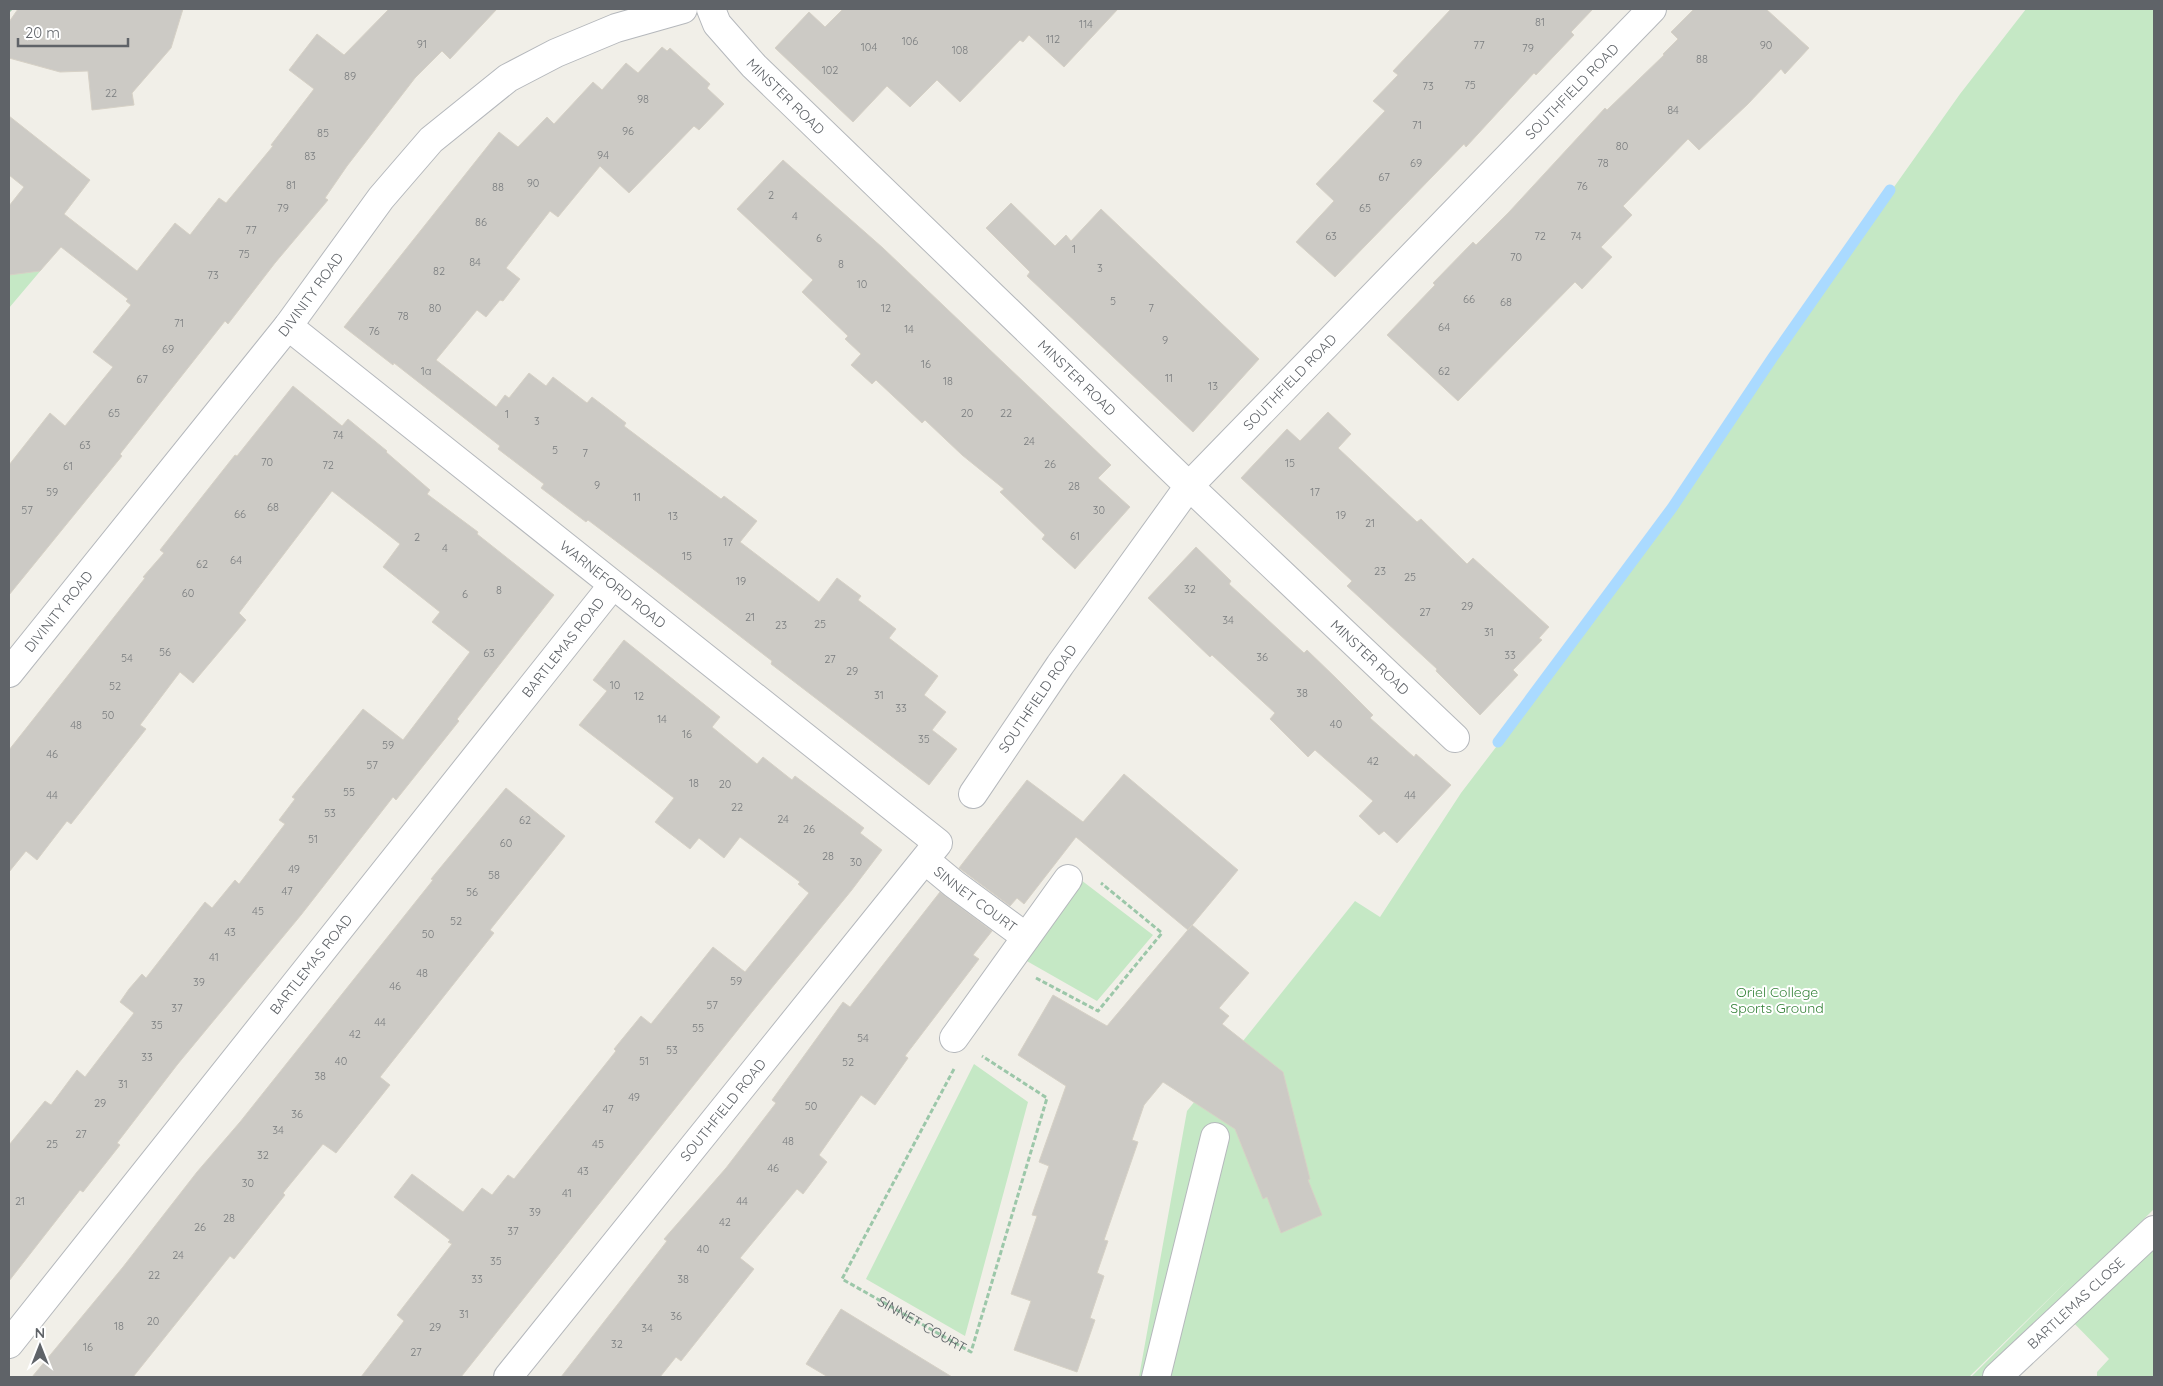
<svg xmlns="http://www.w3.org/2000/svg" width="2163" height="1386" font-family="Quicksand,sans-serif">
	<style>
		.green { fill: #c5e8c5 }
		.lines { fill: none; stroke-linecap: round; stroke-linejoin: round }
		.stream { stroke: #aadaff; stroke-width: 11 }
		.building { fill: #cccac5; stroke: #d6d1c6 }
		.minor-casing { stroke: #b5b8bc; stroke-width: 30 }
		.path { stroke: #9cc7a9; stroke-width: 3; stroke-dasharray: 5 2.5; stroke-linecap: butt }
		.minor { stroke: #fff; stroke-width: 28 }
		.labels { text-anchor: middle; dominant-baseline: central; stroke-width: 4; stroke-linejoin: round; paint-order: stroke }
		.number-label { font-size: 11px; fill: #7a7d7f }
		.street-label { font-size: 14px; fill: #5f6368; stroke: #fff }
		.park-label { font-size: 14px; fill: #348238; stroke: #fff }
	</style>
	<rect width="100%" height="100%" fill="#f1efe8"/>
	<path class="green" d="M 2026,9 L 2154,9 L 2154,1209 L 1983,1377 L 1971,1377 L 2070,1278 L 1969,1377 L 1139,1377 L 1187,1111 L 1355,901 L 1380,917 L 1461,793 L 1631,570 L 1691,486 L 1850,249 L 1960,94 Z
		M 42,269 L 9,308 L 9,271 Z
		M 1081,880 L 1153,935 L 1097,1001 L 1025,960 Z
		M 974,1064 L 1028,1102 L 965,1336 L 866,1279 Z
		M 2154,1237 L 2154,1377 L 2097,1377 L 2097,1372 L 2109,1359 L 2068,1317 Z"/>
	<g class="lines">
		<path class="stream" d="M 1498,742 L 1672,508 L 1773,357 L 1890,190"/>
	</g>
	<path class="building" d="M 18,9 L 183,9 L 171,48 L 132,93 L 134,105 L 92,110 L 88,71 L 60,72 L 9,58 L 9,22 Z
		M 389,9 L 497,9 L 450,59 L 442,51 L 415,78 L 347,166 L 325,198 L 328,200 L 275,263 L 228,324 L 225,321 L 120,454 L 122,456 L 9,595 L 9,465 L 50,413 L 65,426 L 113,367 L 93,352 L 131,305 L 126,301 L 128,299 L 61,247 L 40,271 L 9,275 L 9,206 L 24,187 L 9,175 L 9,116 L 90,180 L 64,214 L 137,271 L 175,223 L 190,235 L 219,198 L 226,203 L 273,146 L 271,145 L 314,89 L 289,70 L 317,34 L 344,55 Z
		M 843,9 L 1118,9 L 1064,67 L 1029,35 L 1023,42 L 1020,40 L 960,102 L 937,80 L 910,107 L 887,86 L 853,122 L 775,48 L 809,12 L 825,27 Z
		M 1451,9 L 1593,9 L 1571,32 L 1574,35 L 1536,75 L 1534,73 L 1466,147 L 1464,144 L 1335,277 L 1296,242 L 1334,201 L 1316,184 L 1385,111 L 1373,101 L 1398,75 L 1393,71 Z
		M 1694,9 L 1766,9 L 1809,48 L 1785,74 L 1781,69 L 1748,104 L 1699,150 L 1688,139 L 1623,206 L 1632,215 L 1601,247 L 1612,257 L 1582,289 L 1575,282 L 1458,401 L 1387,335 L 1435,285 L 1433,283 L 1473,242 L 1476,245 L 1509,212 L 1605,108 L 1607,110 L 1664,55 L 1663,54 L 1678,39 L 1671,32 Z
		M 662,47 L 667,51 L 670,48 L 710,84 L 707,88 L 724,104 L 699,130 L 694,126 L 629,193 L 600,166 L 558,217 L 550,211 L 506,268 L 520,279 L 503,301 L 500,300 L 486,317 L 477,310 L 436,360 L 496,407 L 505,395 L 509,398 L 529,373 L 546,386 L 553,377 L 587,403 L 592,397 L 626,423 L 624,426 L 721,499 L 724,496 L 757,521 L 740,542 L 819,602 L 837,578 L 861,596 L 858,600 L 896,629 L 889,638 L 938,676 L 924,695 L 946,712 L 932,730 L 957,749 L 929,785 L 771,664 L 772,661 L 657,572 L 588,520 L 586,522 L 541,488 L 544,484 L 498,449 L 500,446 L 394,363 L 393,365 L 344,327 L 499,132 L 518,147 L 547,117 L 554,124 L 593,82 L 602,90 L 626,63 L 638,73 Z
		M 783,160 L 883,248 L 1111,465 L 1098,478 L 1130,507 L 1075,569 L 1042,539 L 1045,535 L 1000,492 L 1004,489 L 962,455 L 925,420 L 922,423 L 876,380 L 872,384 L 851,365 L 861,354 L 845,339 L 848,336 L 802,292 L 813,280 L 737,209 Z
		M 1011,203 L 1055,246 L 1066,235 L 1071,241 L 1101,209 L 1259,359 L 1193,432 L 1027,276 L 1030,272 L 986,228 Z
		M 293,386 L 342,426 L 348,419 L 387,451 L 386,452 L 430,490 L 427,494 L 478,532 L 477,534 L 554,595 L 457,719 L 459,721 L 396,800 L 393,797 L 301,915 L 177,1065 L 117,1143 L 120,1145 L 83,1192 L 80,1190 L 9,1281 L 9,1145 L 45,1101 L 51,1105 L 77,1070 L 85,1077 L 134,1013 L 120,1002 L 129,989 L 142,974 L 146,978 L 205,902 L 212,908 L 235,880 L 239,884 L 285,824 L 279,820 L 295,799 L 292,797 L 363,709 L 403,740 L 470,652 L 432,622 L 440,612 L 383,567 L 400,544 L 332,491 L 239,613 L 246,620 L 193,683 L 180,672 L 140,725 L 146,729 L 71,824 L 67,821 L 37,860 L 26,851 L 9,872 L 9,750 L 145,578 L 143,577 L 164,553 L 160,550 L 235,455 L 237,456 Z
		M 1328,412 L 1351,434 L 1338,448 L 1417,522 L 1421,519 L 1467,564 L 1473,558 L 1549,627 L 1539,638 L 1542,640 L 1513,670 L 1518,675 L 1480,715 L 1436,671 L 1437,669 L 1347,586 L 1352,581 L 1241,478 L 1287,429 L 1300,441 Z
		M 1196,547 L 1231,581 L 1229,584 L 1304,653 L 1307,650 L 1337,679 L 1373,715 L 1370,718 L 1414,757 L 1416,754 L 1451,785 L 1397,843 L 1384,831 L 1379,835 L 1359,816 L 1373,801 L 1315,750 L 1308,757 L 1270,719 L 1275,713 L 1212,655 L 1210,657 L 1148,598 Z
		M 624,640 L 720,717 L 712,727 L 757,764 L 763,757 L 792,780 L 795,776 L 864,828 L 860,833 L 882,850 L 851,891 L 752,1012 L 461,1377 L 361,1377 L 404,1321 L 397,1315 L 452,1244 L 448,1242 L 450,1240 L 394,1197 L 412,1174 L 463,1212 L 482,1188 L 492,1195 L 508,1175 L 514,1179 L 616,1051 L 614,1049 L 641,1016 L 651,1024 L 713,947 L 745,972 L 809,893 L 798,884 L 800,882 L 740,837 L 724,858 L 699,838 L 690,849 L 655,822 L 674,798 L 579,725 L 607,691 L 593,680 Z
		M 1124,774 L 1238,870 L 1188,930 L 1076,837 L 1024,904 L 1017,898 L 1010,906 L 959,868 L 1027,780 L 1083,822 Z
		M 506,788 L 565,836 L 490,930 L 494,933 L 380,1077 L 390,1085 L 336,1153 L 323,1144 L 283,1193 L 285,1195 L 234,1259 L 230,1256 L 133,1377 L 32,1377 L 123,1267 L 197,1172 L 240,1122 L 433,880 L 431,879 Z
		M 940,892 L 992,931 L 973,955 L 979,959 L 905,1056 L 908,1058 L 875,1105 L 861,1095 L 819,1155 L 827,1162 L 803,1194 L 797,1189 L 740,1258 L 754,1269 L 681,1361 L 676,1357 L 660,1377 L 561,1377 L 667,1241 L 664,1239 L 726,1168 L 776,1103 L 772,1100 L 843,1002 L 850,1007 Z
		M 1192,925 L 1249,973 L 1219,1008 L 1229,1016 L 1222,1024 L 1283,1072 L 1310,1179 L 1308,1180 L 1322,1215 L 1281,1233 L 1267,1197 L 1263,1199 L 1235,1129 L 1163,1082 L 1144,1105 L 1132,1140 L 1138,1142 L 1104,1240 L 1108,1241 L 1097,1273 L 1104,1276 L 1090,1318 L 1095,1320 L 1077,1372 L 1014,1350 L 1031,1301 L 1011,1294 L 1037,1216 L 1032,1215 L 1049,1166 L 1039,1162 L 1066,1086 L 1018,1055 L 1053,995 L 1107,1026 Z
		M 841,1309 L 952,1377 L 828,1377 L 806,1364 Z"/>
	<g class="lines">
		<defs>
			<g id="minor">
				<path id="s2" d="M 711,9 L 717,24 L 754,66 L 1189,486 L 1455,738"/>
				<path id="s3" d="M 288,326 L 938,843 L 508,1377"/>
				<path id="s4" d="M 9,673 L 288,326 L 381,198 L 431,140 L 508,78 L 556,53 L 616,28 L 683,9"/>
				<path id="s5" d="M 973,794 L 1060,665 L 1189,486 L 1652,9"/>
				<path id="s6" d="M 925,860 L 954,884 L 1026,937"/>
				<path d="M 954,1038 L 1068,879"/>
				<path id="s7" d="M 9,1344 L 612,586"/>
				<path d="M 1156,1377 L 1215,1137"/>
				<path id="s8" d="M 1997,1377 L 2154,1230"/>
			</g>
		</defs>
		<use href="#minor" class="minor-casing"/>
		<g class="path">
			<path d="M 9,11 L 11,9"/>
			<path d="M 1036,978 L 1098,1011 L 1162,933 L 1101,883"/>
			<path id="s1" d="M 954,1069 L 842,1279 L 971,1352 L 1047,1098 L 982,1056"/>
		</g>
		<use href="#minor" class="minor"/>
	</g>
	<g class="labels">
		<g class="number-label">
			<text x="1540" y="22">81</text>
			<text x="1086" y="24">114</text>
			<text x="1053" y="39">112</text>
			<text x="910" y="41">106</text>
			<text x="422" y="44">91</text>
			<text x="1479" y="45">77</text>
			<text x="1766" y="45">90</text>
			<text x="869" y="47">104</text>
			<text x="1528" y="48">79</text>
			<text x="960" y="50">108</text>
			<text x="1702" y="59">88</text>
			<text x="830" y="70">102</text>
			<text x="350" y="76">89</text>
			<text x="1470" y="85">75</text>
			<text x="1428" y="86">73</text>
			<text x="111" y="93">22</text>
			<text x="643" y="99">98</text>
			<text x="1673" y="110">84</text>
			<text x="1417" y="125">71</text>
			<text x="628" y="131">96</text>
			<text x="323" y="133">85</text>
			<text x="1622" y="146">80</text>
			<text x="603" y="155">94</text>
			<text x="310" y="156">83</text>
			<text x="1416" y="163">69</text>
			<text x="1603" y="163">78</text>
			<text x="1384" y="177">67</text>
			<text x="533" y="183">90</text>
			<text x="291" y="185">81</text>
			<text x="1582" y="186">76</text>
			<text x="498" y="187">88</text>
			<text x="771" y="195">2</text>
			<text x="283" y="208">79</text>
			<text x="1365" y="208">65</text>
			<text x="795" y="216">4</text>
			<text x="481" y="222">86</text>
			<text x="251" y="230">77</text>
			<text x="1331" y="236">63</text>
			<text x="1540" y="236">72</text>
			<text x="1576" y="236">74</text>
			<text x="819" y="238">6</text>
			<text x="1074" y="249">1</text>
			<text x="244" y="254">75</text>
			<text x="1516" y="257">70</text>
			<text x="475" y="262">84</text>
			<text x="841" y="264">8</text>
			<text x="1100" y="268">3</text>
			<text x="439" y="271">82</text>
			<text x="213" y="275">73</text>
			<text x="862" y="284">10</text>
			<text x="1469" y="299">66</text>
			<text x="1113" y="301">5</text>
			<text x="1506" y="302">68</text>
			<text x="435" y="308">80</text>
			<text x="886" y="308">12</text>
			<text x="1151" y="308">7</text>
			<text x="403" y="316">78</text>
			<text x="179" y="323">71</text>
			<text x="1444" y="327">64</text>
			<text x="909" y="329">14</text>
			<text x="374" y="331">76</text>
			<text x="1165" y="340">9</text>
			<text x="168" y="349">69</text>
			<text x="926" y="364">16</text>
			<text x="426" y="371">1a</text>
			<text x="1444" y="371">62</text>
			<text x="1169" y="378">11</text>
			<text x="142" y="379">67</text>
			<text x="948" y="381">18</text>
			<text x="1213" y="386">13</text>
			<text x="114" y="413">65</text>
			<text x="967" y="413">20</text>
			<text x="1006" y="413">22</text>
			<text x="507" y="414">1</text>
			<text x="537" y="421">3</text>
			<text x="338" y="435">74</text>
			<text x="1029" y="441">24</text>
			<text x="85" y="445">63</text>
			<text x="555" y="450">5</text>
			<text x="585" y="453">7</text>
			<text x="267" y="462">70</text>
			<text x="1290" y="463">15</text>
			<text x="1050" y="464">26</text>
			<text x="328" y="465">72</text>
			<text x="68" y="466">61</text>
			<text x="597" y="485">9</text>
			<text x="1074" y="486">28</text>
			<text x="52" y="492">59</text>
			<text x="1315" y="492">17</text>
			<text x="637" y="497">11</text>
			<text x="273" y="507">68</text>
			<text x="27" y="510">57</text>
			<text x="1099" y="510">30</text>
			<text x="240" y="514">66</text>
			<text x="1341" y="515">19</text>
			<text x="673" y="516">13</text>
			<text x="1370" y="523">21</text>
			<text x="1075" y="536">61</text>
			<text x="417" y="537">2</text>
			<text x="728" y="542">17</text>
			<text x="445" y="548">4</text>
			<text x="687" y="556">15</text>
			<text x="236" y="560">64</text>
			<text x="202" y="564">62</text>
			<text x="1380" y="571">23</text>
			<text x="1410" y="577">25</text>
			<text x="741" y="581">19</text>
			<text x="1190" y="589">32</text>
			<text x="499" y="590">8</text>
			<text x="188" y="593">60</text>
			<text x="465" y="594">6</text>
			<text x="1467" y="606">29</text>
			<text x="1425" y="612">27</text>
			<text x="750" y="617">21</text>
			<text x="1228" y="620">34</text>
			<text x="820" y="624">25</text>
			<text x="781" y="625">23</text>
			<text x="1489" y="632">31</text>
			<text x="165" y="652">56</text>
			<text x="489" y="653">63</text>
			<text x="1510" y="655">33</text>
			<text x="1262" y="657">36</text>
			<text x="127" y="658">54</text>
			<text x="830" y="659">27</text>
			<text x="852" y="671">29</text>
			<text x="615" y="685">10</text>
			<text x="115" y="686">52</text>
			<text x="1302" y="693">38</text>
			<text x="879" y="695">31</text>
			<text x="639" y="696">12</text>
			<text x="901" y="708">33</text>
			<text x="108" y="715">50</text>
			<text x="662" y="719">14</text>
			<text x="1336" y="724">40</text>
			<text x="76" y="725">48</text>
			<text x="687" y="734">16</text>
			<text x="924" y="739">35</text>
			<text x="388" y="745">59</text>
			<text x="52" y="754">46</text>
			<text x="1373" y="761">42</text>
			<text x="372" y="765">57</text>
			<text x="694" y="783">18</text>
			<text x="725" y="784">20</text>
			<text x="349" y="792">55</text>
			<text x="52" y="795">44</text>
			<text x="1410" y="795">44</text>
			<text x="737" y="807">22</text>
			<text x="330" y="813">53</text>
			<text x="783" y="819">24</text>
			<text x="525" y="820">62</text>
			<text x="809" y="829">26</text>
			<text x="313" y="839">51</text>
			<text x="506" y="843">60</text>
			<text x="828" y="856">28</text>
			<text x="856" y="862">30</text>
			<text x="294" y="869">49</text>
			<text x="494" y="875">58</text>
			<text x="287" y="891">47</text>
			<text x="472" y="892">56</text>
			<text x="258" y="911">45</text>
			<text x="456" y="921">52</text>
			<text x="230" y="932">43</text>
			<text x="428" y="934">50</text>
			<text x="214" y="957">41</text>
			<text x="422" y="973">48</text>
			<text x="736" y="981">59</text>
			<text x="199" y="982">39</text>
			<text x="395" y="986">46</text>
			<text x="712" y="1005">57</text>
			<text x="177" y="1008">37</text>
			<text x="380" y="1022">44</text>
			<text x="157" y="1025">35</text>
			<text x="698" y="1028">55</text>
			<text x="355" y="1034">42</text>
			<text x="863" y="1038">54</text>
			<text x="672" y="1050">53</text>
			<text x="147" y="1057">33</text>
			<text x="341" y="1061">40</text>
			<text x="644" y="1061">51</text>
			<text x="848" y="1062">52</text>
			<text x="320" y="1076">38</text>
			<text x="123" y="1084">31</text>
			<text x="634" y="1097">49</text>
			<text x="100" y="1103">29</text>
			<text x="811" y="1106">50</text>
			<text x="608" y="1109">47</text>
			<text x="297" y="1114">36</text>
			<text x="278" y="1130">34</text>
			<text x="81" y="1134">27</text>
			<text x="788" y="1141">48</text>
			<text x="52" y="1144">25</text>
			<text x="598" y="1144">45</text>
			<text x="263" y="1155">32</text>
			<text x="773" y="1168">46</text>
			<text x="583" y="1171">43</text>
			<text x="248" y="1183">30</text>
			<text x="567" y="1193">41</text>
			<text x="20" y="1201">21</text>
			<text x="742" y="1201">44</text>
			<text x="535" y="1212">39</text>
			<text x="229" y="1218">28</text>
			<text x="725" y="1222">42</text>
			<text x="200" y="1227">26</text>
			<text x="513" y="1231">37</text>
			<text x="703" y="1249">40</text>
			<text x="178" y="1255">24</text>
			<text x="496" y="1261">35</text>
			<text x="154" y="1275">22</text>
			<text x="477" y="1279">33</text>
			<text x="683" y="1279">38</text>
			<text x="464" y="1314">31</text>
			<text x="676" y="1316">36</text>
			<text x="153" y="1321">20</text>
			<text x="119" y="1326">18</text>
			<text x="435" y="1327">29</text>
			<text x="647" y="1328">34</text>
			<text x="617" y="1344">32</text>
			<text x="88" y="1347">16</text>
			<text x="416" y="1352">27</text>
		</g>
		<g class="street-label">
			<text stroke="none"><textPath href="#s5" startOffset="926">SOUTHFIELD ROAD</textPath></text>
			<text stroke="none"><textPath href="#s2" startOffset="116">MINSTER ROAD</textPath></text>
			<text stroke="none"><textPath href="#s4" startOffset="484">DIVINITY ROAD</textPath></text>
			<text stroke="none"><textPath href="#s2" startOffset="521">MINSTER ROAD</textPath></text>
			<text stroke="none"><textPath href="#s5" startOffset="521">SOUTHFIELD ROAD</textPath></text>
			<text stroke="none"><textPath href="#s3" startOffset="415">WARNEFORD ROAD</textPath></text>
			<text stroke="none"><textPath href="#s4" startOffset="79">DIVINITY ROAD</textPath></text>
			<text stroke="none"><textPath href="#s7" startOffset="890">BARTLEMAS ROAD</textPath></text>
			<text stroke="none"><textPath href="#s2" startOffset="926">MINSTER ROAD</textPath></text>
			<text stroke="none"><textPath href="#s5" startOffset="115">SOUTHFIELD ROAD</textPath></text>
			<text stroke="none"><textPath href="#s6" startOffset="64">SINNET COURT</textPath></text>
			<text stroke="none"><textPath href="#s7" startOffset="485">BARTLEMAS ROAD</textPath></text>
			<text transform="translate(723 1110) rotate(-51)">SOUTHFIELD ROAD</text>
			<text stroke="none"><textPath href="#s8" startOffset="108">BARTLEMAS CLOSE</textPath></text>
			<text stroke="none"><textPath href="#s1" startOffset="330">SINNET COURT</textPath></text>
		</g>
		<g class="park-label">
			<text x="1777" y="992">Oriel College<tspan x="1777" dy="16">Sports Ground</tspan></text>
		</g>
	</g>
	<rect width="2163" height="1386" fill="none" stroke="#5f6368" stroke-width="20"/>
	<g transform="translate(40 1346)" stroke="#ffffff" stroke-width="4" paint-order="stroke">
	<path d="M0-4L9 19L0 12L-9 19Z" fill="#5f6368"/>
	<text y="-8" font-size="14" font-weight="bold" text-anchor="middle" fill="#5f6368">N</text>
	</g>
	<path d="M18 38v8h110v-8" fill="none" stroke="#5f6368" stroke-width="2.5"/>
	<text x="25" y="38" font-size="15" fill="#5f6368" stroke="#ffffff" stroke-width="4" paint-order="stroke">20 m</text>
</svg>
